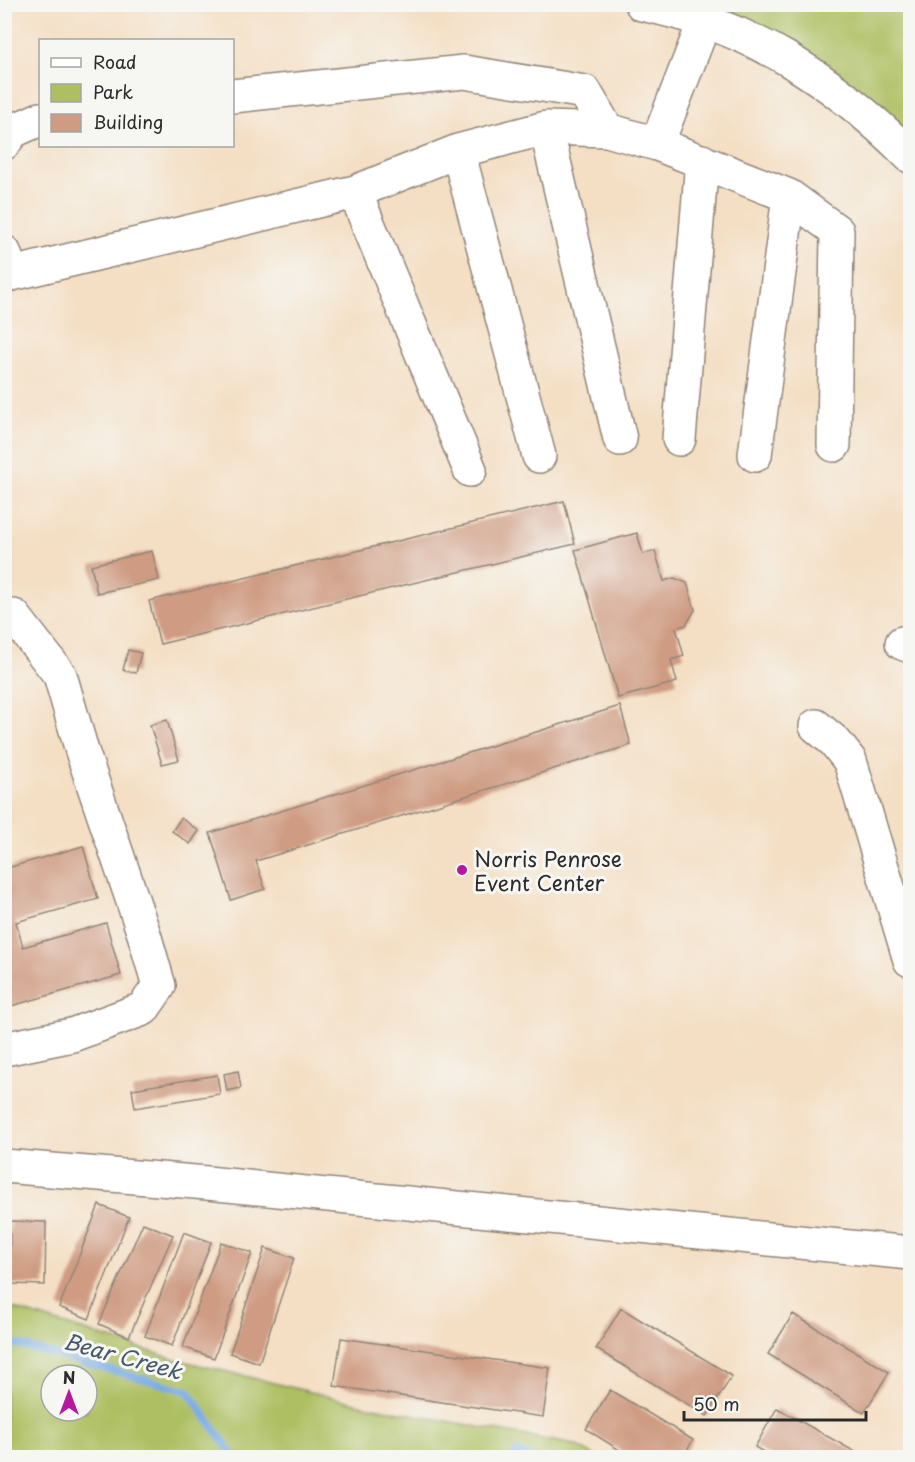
<svg xmlns="http://www.w3.org/2000/svg" width="915" height="1462" font-family="'Playpen Sans',sans-serif">
	<style>
		.green { fill: #adbf62; stroke: #6c7546; stroke-width: 1.5; fill-rule: evenodd }
		.lines { fill: none; stroke-linecap: round; stroke-linejoin: round }
		.stream { stroke: #76a9e3; stroke-width: 8 }
		.building { fill: #cf9b82 }
		.minor-casing { stroke: #908578; stroke-width: 36 }
		.minor { stroke: #fff; stroke-width: 33 }
		.poi-dot { fill: #b5179e; stroke: #f6f6f2; stroke-width: 2 }
		.labels { text-anchor: middle; dominant-baseline: central; stroke-width: 6; stroke-linejoin: round; paint-order: stroke }
		.poi-label { font-size: 21px; fill: #2b2b2b; stroke: #f6f6f2; text-anchor: start }
		.water-label { font-size: 22px; font-style: italic; fill: #45576b; stroke: #f6f6f2 }
	</style>
	<rect width="100%" height="100%" fill="#f6f6f2"/>
	<filter id="ink" filterUnits="userSpaceOnUse"><feTurbulence type="fractalNoise" baseFrequency=".0167" numOctaves="2"/><feDisplacementMap in="SourceGraphic" scale="12" xChannelSelector="R" yChannelSelector="G"/><feConvolveMatrix kernelMatrix="1 2 1 2 8 2 1 2 1" color-interpolation-filters="sRGB"/></filter>
	<filter id="wash" filterUnits="userSpaceOnUse"><feTurbulence type="fractalNoise" baseFrequency=".008" numOctaves="4" result="noise"/><feDisplacementMap in="SourceGraphic" scale="24" xChannelSelector="R" yChannelSelector="G"/><feGaussianBlur stdDeviation="1.35" result="paint"/><feColorMatrix in="noise" values="0 0 0 0 0 0 0 0 0 0 0 0 0 0 0 0 0 1.4 0 .05"/><feComposite in="paint" operator="in"/></filter>
	<g filter="url(#wash)">
		<rect width="100%" height="100%" fill="#f4dfc4"/>
		<path class="green" d="M 634,5 L 910,5 L 910,156 L 784,55 Z
			M 5,1306 L 175,1359 L 368,1406 L 575,1445 L 597,1457 L 5,1457 ZM 51,1375 L 87,1375 L 87,1411 L 51,1411 Z"/>
		<g class="lines">
			<path class="stream" d="M 4,1341 L 188,1391 L 235,1458
				M 513,1458 L 517,1453 L 530,1458"/>
		</g>
		<g id="blocks">
			<path class="building" d="M 564,501 L 575,544 L 160,644 L 149,601 Z
				M 637,533 L 643,554 L 655,551 L 664,581 L 674,578 L 687,583 L 695,610 L 686,625 L 676,628 L 684,656 L 671,660 L 677,682 L 618,698 L 575,550 Z
				M 152,551 L 159,580 L 97,593 L 91,565 Z
				M 128,650 L 141,653 L 136,673 L 123,670 Z
				M 620,706 L 631,745 L 256,861 L 265,889 L 231,900 L 210,833 Z
				M 167,720 L 179,760 L 162,764 L 150,725 Z
				M 181,818 L 199,831 L 190,844 L 172,831 Z
				M 83,846 L 98,899 L 16,922 L 23,947 L 106,923 L 121,975 L 4,1008 L 4,869 Z
				M 238,1071 L 241,1088 L 227,1091 L 224,1074 Z
				M 217,1075 L 220,1094 L 135,1108 L 132,1089 Z
				M 99,1205 L 129,1217 L 89,1319 L 59,1307 Z
				M 10,1221 L 46,1222 L 45,1285 L 9,1284 Z
				M 143,1223 L 173,1235 L 129,1337 L 99,1324 Z
				M 184,1232 L 211,1242 L 172,1346 L 145,1336 Z
				M 221,1242 L 252,1253 L 214,1358 L 183,1347 Z
				M 265,1248 L 294,1258 L 259,1363 L 230,1353 Z
				M 621,1308 L 732,1376 L 707,1416 L 596,1349 Z
				M 793,1314 L 889,1372 L 864,1413 L 768,1354 Z
				M 341,1338 L 550,1368 L 543,1417 L 334,1386 Z
				M 610,1390 L 693,1440 L 683,1458 L 632,1458 L 586,1429 Z
				M 777,1408 L 866,1458 L 773,1458 L 755,1447 Z"/>
		</g>
	</g>
	<g filter="url(#ink)">
		<use href="#blocks" fill-opacity="0" stroke="#908578" stroke-width="1.5"/>
		<g class="lines">
			<defs>
				<path id="minor" d="M 642,4 C 751,26 833,79 910,156
					M 232,96 L 464,72 L 585,92 L 607,130
					M 546,128 L 620,439
					M 4,143 L 13,131 L 40,119
					M 657,144 L 705,20
					M 458,151 L 539,456
					M 355,192 L 470,470
					M 4,252 L 12,274 L 355,192 L 458,151 L 546,128 L 607,130 L 657,144 L 789,196 L 837,231 L 834,445
					M 679,439 L 702,161
					M 755,455 L 789,196
					M 902,643 L 910,646
					M 816,726 L 835,742 L 850,761 L 910,960
					M 4,1049 L 72,1035 L 143,1009 L 159,986 L 144,934 L 82,751 L 60,675 L 14,616
					M 4,1166 L 207,1183 L 910,1253"/>
			</defs>
			<use href="#minor" class="minor-casing"/>
			<use href="#minor" class="minor"/>
		</g>
	</g>
	<circle class="poi-dot" cx="462" cy="870" r="6"/>
	<g class="labels">
		<g class="poi-label">
			<text x="474" y="858">Norris Penrose<tspan x="474" dy="24">Event Center</tspan></text>
		</g>
		<g class="water-label">
			<text transform="translate(123 1355) rotate(15)">Bear Creek</text>
		</g>
	</g>
	<rect width="915" height="1462" fill="none" stroke="#f6f6f2" stroke-width="24"/>
	<rect x="39" y="39" width="195" height="108" fill="#f6f6f2" stroke="#a5a5a2" stroke-width="1.5"/>
	<rect x="51" y="58" width="30" height="9" fill="#ffffff" stroke="#a5a5a2" stroke-width="1.5"/>
	<text x="93" y="69" font-size="18" fill="#2b2b2b">Road</text>
	<rect x="51" y="84" width="30" height="18" fill="#adbf62" stroke="#a5a5a2" stroke-width="1.5"/>
	<text x="93" y="99" font-size="18" fill="#2b2b2b">Park</text>
	<rect x="51" y="114" width="30" height="18" fill="#cf9b82" stroke="#a5a5a2" stroke-width="1.5"/>
	<text x="93" y="129" font-size="18" fill="#2b2b2b">Building</text>
	<g transform="translate(69 1393)"><circle r="28" fill="#f6f6f2" stroke="#a5a5a2" stroke-width="1.5"/>
	<path d="M0-4.5L10 22L0 15L-10 22Z" fill="#b5179e"/>
	<text y="-9" font-size="16" font-weight="bold" text-anchor="middle" fill="#2b2b2b">N</text>
	</g>
	<path d="M684 1411v9h182v-9" fill="none" stroke="#2b2b2b" stroke-width="3"/>
	<text x="693" y="1411" font-size="18" fill="#2b2b2b" stroke="#f6f6f2" stroke-width="4.5" paint-order="stroke">50 m</text>
</svg>
